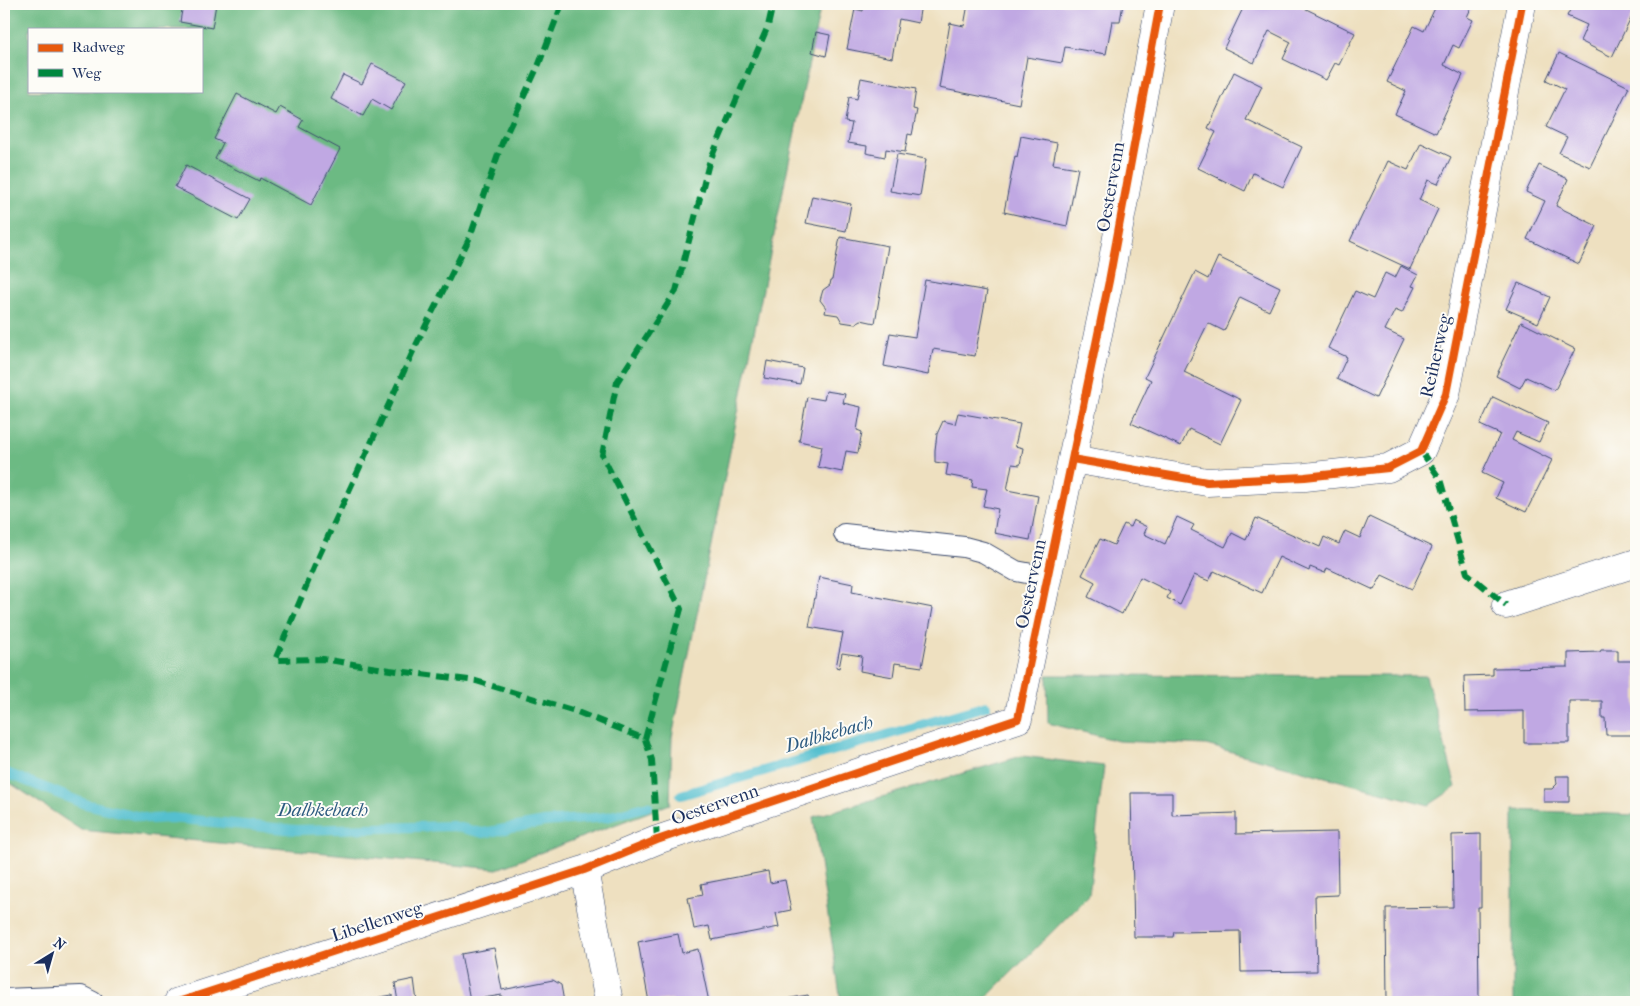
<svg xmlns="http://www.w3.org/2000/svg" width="1640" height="1006" font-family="'IM FELL French Canon',serif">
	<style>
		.forest { fill: #6cba83; stroke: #447470; fill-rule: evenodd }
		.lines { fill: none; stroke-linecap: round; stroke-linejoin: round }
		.stream { stroke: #54bfcf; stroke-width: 10 }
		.building { fill: #c0a8e3 }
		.lane-casing { stroke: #3b4a6d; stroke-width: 22 }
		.street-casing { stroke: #3b4a6d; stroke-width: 29 }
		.lane { stroke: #fff; stroke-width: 20 }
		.street { stroke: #fff; stroke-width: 28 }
		.quiet { stroke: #00873e; stroke-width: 6; stroke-dasharray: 12 6; stroke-linecap: butt }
		.cycleway-casing { stroke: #fdfcf7; stroke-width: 11 }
		.cycleway { stroke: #e8590c; stroke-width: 8 }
		.labels { text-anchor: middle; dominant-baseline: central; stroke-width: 4; stroke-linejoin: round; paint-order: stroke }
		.street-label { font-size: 18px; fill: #1b2f5e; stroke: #fdfcf7 }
		.water-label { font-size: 19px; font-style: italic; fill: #2c5a80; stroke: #fdfcf7 }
	</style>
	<rect width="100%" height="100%" fill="#fdfcf7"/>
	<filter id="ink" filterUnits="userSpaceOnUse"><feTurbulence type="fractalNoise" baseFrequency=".02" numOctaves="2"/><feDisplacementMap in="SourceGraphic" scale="10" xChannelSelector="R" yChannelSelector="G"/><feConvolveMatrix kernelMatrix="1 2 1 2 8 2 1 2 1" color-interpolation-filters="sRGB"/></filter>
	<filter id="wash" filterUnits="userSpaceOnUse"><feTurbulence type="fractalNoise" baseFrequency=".0096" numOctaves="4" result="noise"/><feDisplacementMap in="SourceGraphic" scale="20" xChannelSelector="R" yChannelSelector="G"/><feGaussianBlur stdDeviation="1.12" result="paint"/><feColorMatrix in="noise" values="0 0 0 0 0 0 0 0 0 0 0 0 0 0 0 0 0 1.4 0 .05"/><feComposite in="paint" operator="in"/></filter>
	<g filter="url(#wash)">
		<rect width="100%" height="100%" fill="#eee0c0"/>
		<path class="forest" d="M 4,4 L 821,4 L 672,737 L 670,804 L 497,869 L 81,830 L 4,779 ZM 29,29 L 201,29 L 201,91 L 29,91 Z
			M 1047,675 L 1426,676 L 1456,787 L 1429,805 L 1206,745 L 1118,741 L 1048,723 Z
			M 1022,756 L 1104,766 L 1089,895 L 982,1002 L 841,1002 L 813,817 Z
			M 1513,810 L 1636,815 L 1636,1002 L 1513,1002 Z"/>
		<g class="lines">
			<path class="stream" d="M 4,772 L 85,804 L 150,819 L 172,818 L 296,830 L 453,826 L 483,833 L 544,822 L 607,817 L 648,806
				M 681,795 L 986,706"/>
		</g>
		<g id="blocks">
			<path class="building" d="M 183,4 L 216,4 L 212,28 L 180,22 Z
				M 864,4 L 921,4 L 918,23 L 899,19 L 892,58 L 847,49 L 855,9 L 863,11 Z
				M 968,4 L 1123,4 L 1120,21 L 1112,21 L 1106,54 L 1065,47 L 1062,63 L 1027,57 L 1019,104 L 939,88 L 950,23 L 964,26 Z
				M 1245,4 L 1296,4 L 1355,33 L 1339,65 L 1335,63 L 1326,80 L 1283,59 L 1291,42 L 1269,31 L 1254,63 L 1224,48 Z
				M 1437,4 L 1473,4 L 1467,17 L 1473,20 L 1459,48 L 1453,45 L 1444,65 L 1463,75 L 1436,133 L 1395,114 L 1406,91 L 1387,82 L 1414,26 L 1424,31 Z
				M 1573,4 L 1636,4 L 1636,7 L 1612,57 L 1580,41 L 1587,25 L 1567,16 Z
				M 816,32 L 830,35 L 826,56 L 812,52 Z
				M 1559,53 L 1629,87 L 1590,167 L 1559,153 L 1567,137 L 1546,127 L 1565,89 L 1546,80 Z
				M 372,64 L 406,81 L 391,110 L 372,99 L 363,116 L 331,99 L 343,75 L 362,84 Z
				M 1234,72 L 1262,86 L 1246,120 L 1302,147 L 1283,187 L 1253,173 L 1245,191 L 1198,168 L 1216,132 L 1208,128 Z
				M 861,78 L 916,89 L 913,109 L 917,110 L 912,135 L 908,134 L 905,152 L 886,149 L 885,157 L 866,153 L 867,146 L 848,143 L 852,123 L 845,122 L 849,97 L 857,99 Z
				M 237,94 L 276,114 L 280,107 L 303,120 L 299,127 L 340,149 L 311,205 L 260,178 L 259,181 L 215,159 L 223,143 L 214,139 Z
				M 1021,136 L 1057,143 L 1053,164 L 1078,168 L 1067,226 L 1004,212 L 1015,156 L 1017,157 Z
				M 1421,143 L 1451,157 L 1438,184 L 1428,180 L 1419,200 L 1438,209 L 1410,269 L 1350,241 L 1388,161 L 1408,170 Z
				M 897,154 L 926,159 L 920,196 L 890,191 Z
				M 186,165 L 250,199 L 238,220 L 175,187 Z
				M 1539,165 L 1568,179 L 1556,206 L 1597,226 L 1579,264 L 1527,239 L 1545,201 L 1526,192 Z
				M 812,196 L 851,204 L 846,231 L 806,223 Z
				M 840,237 L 888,246 L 875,323 L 861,320 L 855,324 L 842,322 L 838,315 L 825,313 L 826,308 L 820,300 L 823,290 L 830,285 L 831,280 L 832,280 Z
				M 1218,257 L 1280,287 L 1269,311 L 1240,297 L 1224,331 L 1208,323 L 1184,372 L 1241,400 L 1220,444 L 1189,429 L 1181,446 L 1131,423 L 1151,380 L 1145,377 L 1195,272 L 1208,279 Z
				M 1401,266 L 1418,275 L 1412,286 L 1415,287 L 1402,313 L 1395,310 L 1385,330 L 1404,339 L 1376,398 L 1337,379 L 1347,357 L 1328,348 L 1355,291 L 1373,299 L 1385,273 L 1395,278 Z
				M 925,280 L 987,291 L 975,356 L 933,349 L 928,375 L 884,366 L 890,333 L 915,337 Z
				M 1518,283 L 1550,297 L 1538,323 L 1506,309 Z
				M 1521,322 L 1575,349 L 1555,390 L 1526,377 L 1520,388 L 1496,376 L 1502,364 L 1501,364 Z
				M 767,361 L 803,368 L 800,384 L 764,378 Z
				M 826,391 L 845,394 L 843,403 L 861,407 L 857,430 L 862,432 L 858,453 L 846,451 L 842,472 L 818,467 L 822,446 L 799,441 L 807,397 L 824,400 Z
				M 1493,397 L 1548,423 L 1539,442 L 1516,432 L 1512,440 L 1552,460 L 1526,512 L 1496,498 L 1503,483 L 1482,473 L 1500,434 L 1480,425 Z
				M 958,413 L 1020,424 L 1015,446 L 1023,448 L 1020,465 L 1012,464 L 1007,490 L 1038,496 L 1030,540 L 994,533 L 998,509 L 983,506 L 987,489 L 972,487 L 973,480 L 946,475 L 948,464 L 935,462 L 935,450 L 937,434 L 943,421 L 955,424 Z
				M 1177,517 L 1194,525 L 1191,530 L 1225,547 L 1232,533 L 1246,540 L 1256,518 L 1320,547 L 1324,537 L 1339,544 L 1345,531 L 1360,538 L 1369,517 L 1432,547 L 1412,589 L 1382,575 L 1374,590 L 1327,568 L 1325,573 L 1310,567 L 1309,571 L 1279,557 L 1262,593 L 1214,571 L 1209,581 L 1194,575 L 1180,605 L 1167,598 L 1170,592 L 1140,577 L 1122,614 L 1088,597 L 1095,582 L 1082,575 L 1100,539 L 1114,545 L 1124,524 L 1130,527 L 1133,520 L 1147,527 L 1144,534 L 1165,544 Z
				M 819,577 L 853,584 L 852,592 L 933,608 L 922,667 L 895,663 L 893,677 L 860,671 L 862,656 L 842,653 L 839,668 L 836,667 L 843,633 L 809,627 Z
				M 1601,650 L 1618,650 L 1618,661 L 1636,661 L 1636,735 L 1606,735 L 1605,718 L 1602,718 L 1602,701 L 1569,701 L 1569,743 L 1524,743 L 1524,711 L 1465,712 L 1464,676 L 1493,675 L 1493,668 L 1568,667 L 1568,653 L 1600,652 Z
				M 1556,776 L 1569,776 L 1569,802 L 1544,802 L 1544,789 L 1552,789 L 1557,784 Z
				M 1131,793 L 1172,793 L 1172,815 L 1236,813 L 1236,834 L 1337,832 L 1338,895 L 1315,896 L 1317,971 L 1241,972 L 1240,931 L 1174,932 L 1173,937 L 1134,937 Z
				M 1481,834 L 1481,907 L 1478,907 L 1479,1002 L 1387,1002 L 1386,908 L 1453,907 L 1452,835 Z
				M 768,871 L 770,883 L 785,880 L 791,910 L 776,913 L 779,927 L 712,940 L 709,926 L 694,929 L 688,898 L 703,895 L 701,884 Z
				M 678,934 L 682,953 L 698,949 L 709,1002 L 673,1002 L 672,999 L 649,1002 L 638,942 Z
				M 494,948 L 502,990 L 553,980 L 561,985 L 564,1002 L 503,1002 L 502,995 L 470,1000 L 461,954 Z
				M 414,979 L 417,1002 L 398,1002 L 395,983 Z
				M 392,995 L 393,1002 L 359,1002 L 359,1001 Z
				M 808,995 L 810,1002 L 781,1002 L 780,1000 Z"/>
		</g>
	</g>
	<g filter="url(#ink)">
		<use href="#blocks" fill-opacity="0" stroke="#3b4a6d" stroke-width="1"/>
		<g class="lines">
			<defs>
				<path id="lane" d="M 844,534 L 964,547 L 983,552 L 1016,571 L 1048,577
					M 4,999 L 81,996 L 93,1002"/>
				<path id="street" d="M 1072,459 L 1207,482 L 1305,477 L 1388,468 L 1421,451 L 1446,394 L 1522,4
					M 1506,605 L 1636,563
					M 584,870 L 609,1002
					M 178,1002 L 584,870 L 657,840 L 1018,719 L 1109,281 L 1160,4"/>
			</defs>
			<use href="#lane" class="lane-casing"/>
			<use href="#street" class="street-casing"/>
			<use href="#lane" class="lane"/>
			<use href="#street" class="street"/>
			<path class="quiet" d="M 562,4 L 539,64 L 502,143 L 470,237 L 416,345 L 319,556 L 275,660 L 323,659 L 390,670 L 476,681 L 575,711 L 645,739 L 652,760 L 657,840
				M 1421,451 L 1440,479 L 1467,573 L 1506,605
				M 645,739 L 681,609 L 602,455 L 617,382 L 676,291 L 709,163 L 768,26 L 773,4"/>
			<defs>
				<path id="cycleway" d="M 1072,459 L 1207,482 L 1305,477 L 1388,468 L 1421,451 L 1446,394 L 1522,4
					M 178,1002 L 584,870 L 657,840 L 1018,719 L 1109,281 L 1160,4"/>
			</defs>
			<use href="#cycleway" class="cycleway-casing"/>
			<use href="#cycleway" class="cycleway"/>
		</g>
	</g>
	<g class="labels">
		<g class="street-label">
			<text transform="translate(1111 187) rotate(-80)">Oestervenn</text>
			<text transform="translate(1436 356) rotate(-77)">Reiherweg</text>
			<text transform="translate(1031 584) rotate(-78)">Oestervenn</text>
			<text transform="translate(715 805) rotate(-19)">Oestervenn</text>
			<text transform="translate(377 922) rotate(-18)">Libellenweg</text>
		</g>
		<g class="water-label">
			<text transform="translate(829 734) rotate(-16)">Dalbkebach</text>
			<text x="323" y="810">Dalbkebach</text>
		</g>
	</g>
	<rect width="1640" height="1006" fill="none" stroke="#fdfcf7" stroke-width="20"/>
	<rect x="28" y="28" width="175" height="65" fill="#fdfcf7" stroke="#a3aaba"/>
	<rect x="38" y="44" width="25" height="8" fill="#e8590c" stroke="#a3aaba"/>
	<text x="72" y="52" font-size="15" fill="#1b2f5e">Radweg</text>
	<rect x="38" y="69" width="25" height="8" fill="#00873e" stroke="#a3aaba"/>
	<text x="72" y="78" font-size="15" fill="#1b2f5e">Weg</text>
	<g transform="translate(52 954) rotate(37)" stroke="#fdfcf7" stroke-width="4" paint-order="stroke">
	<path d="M0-4L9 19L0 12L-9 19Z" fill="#1b2f5e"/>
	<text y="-8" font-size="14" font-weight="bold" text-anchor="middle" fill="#1b2f5e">N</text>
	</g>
</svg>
